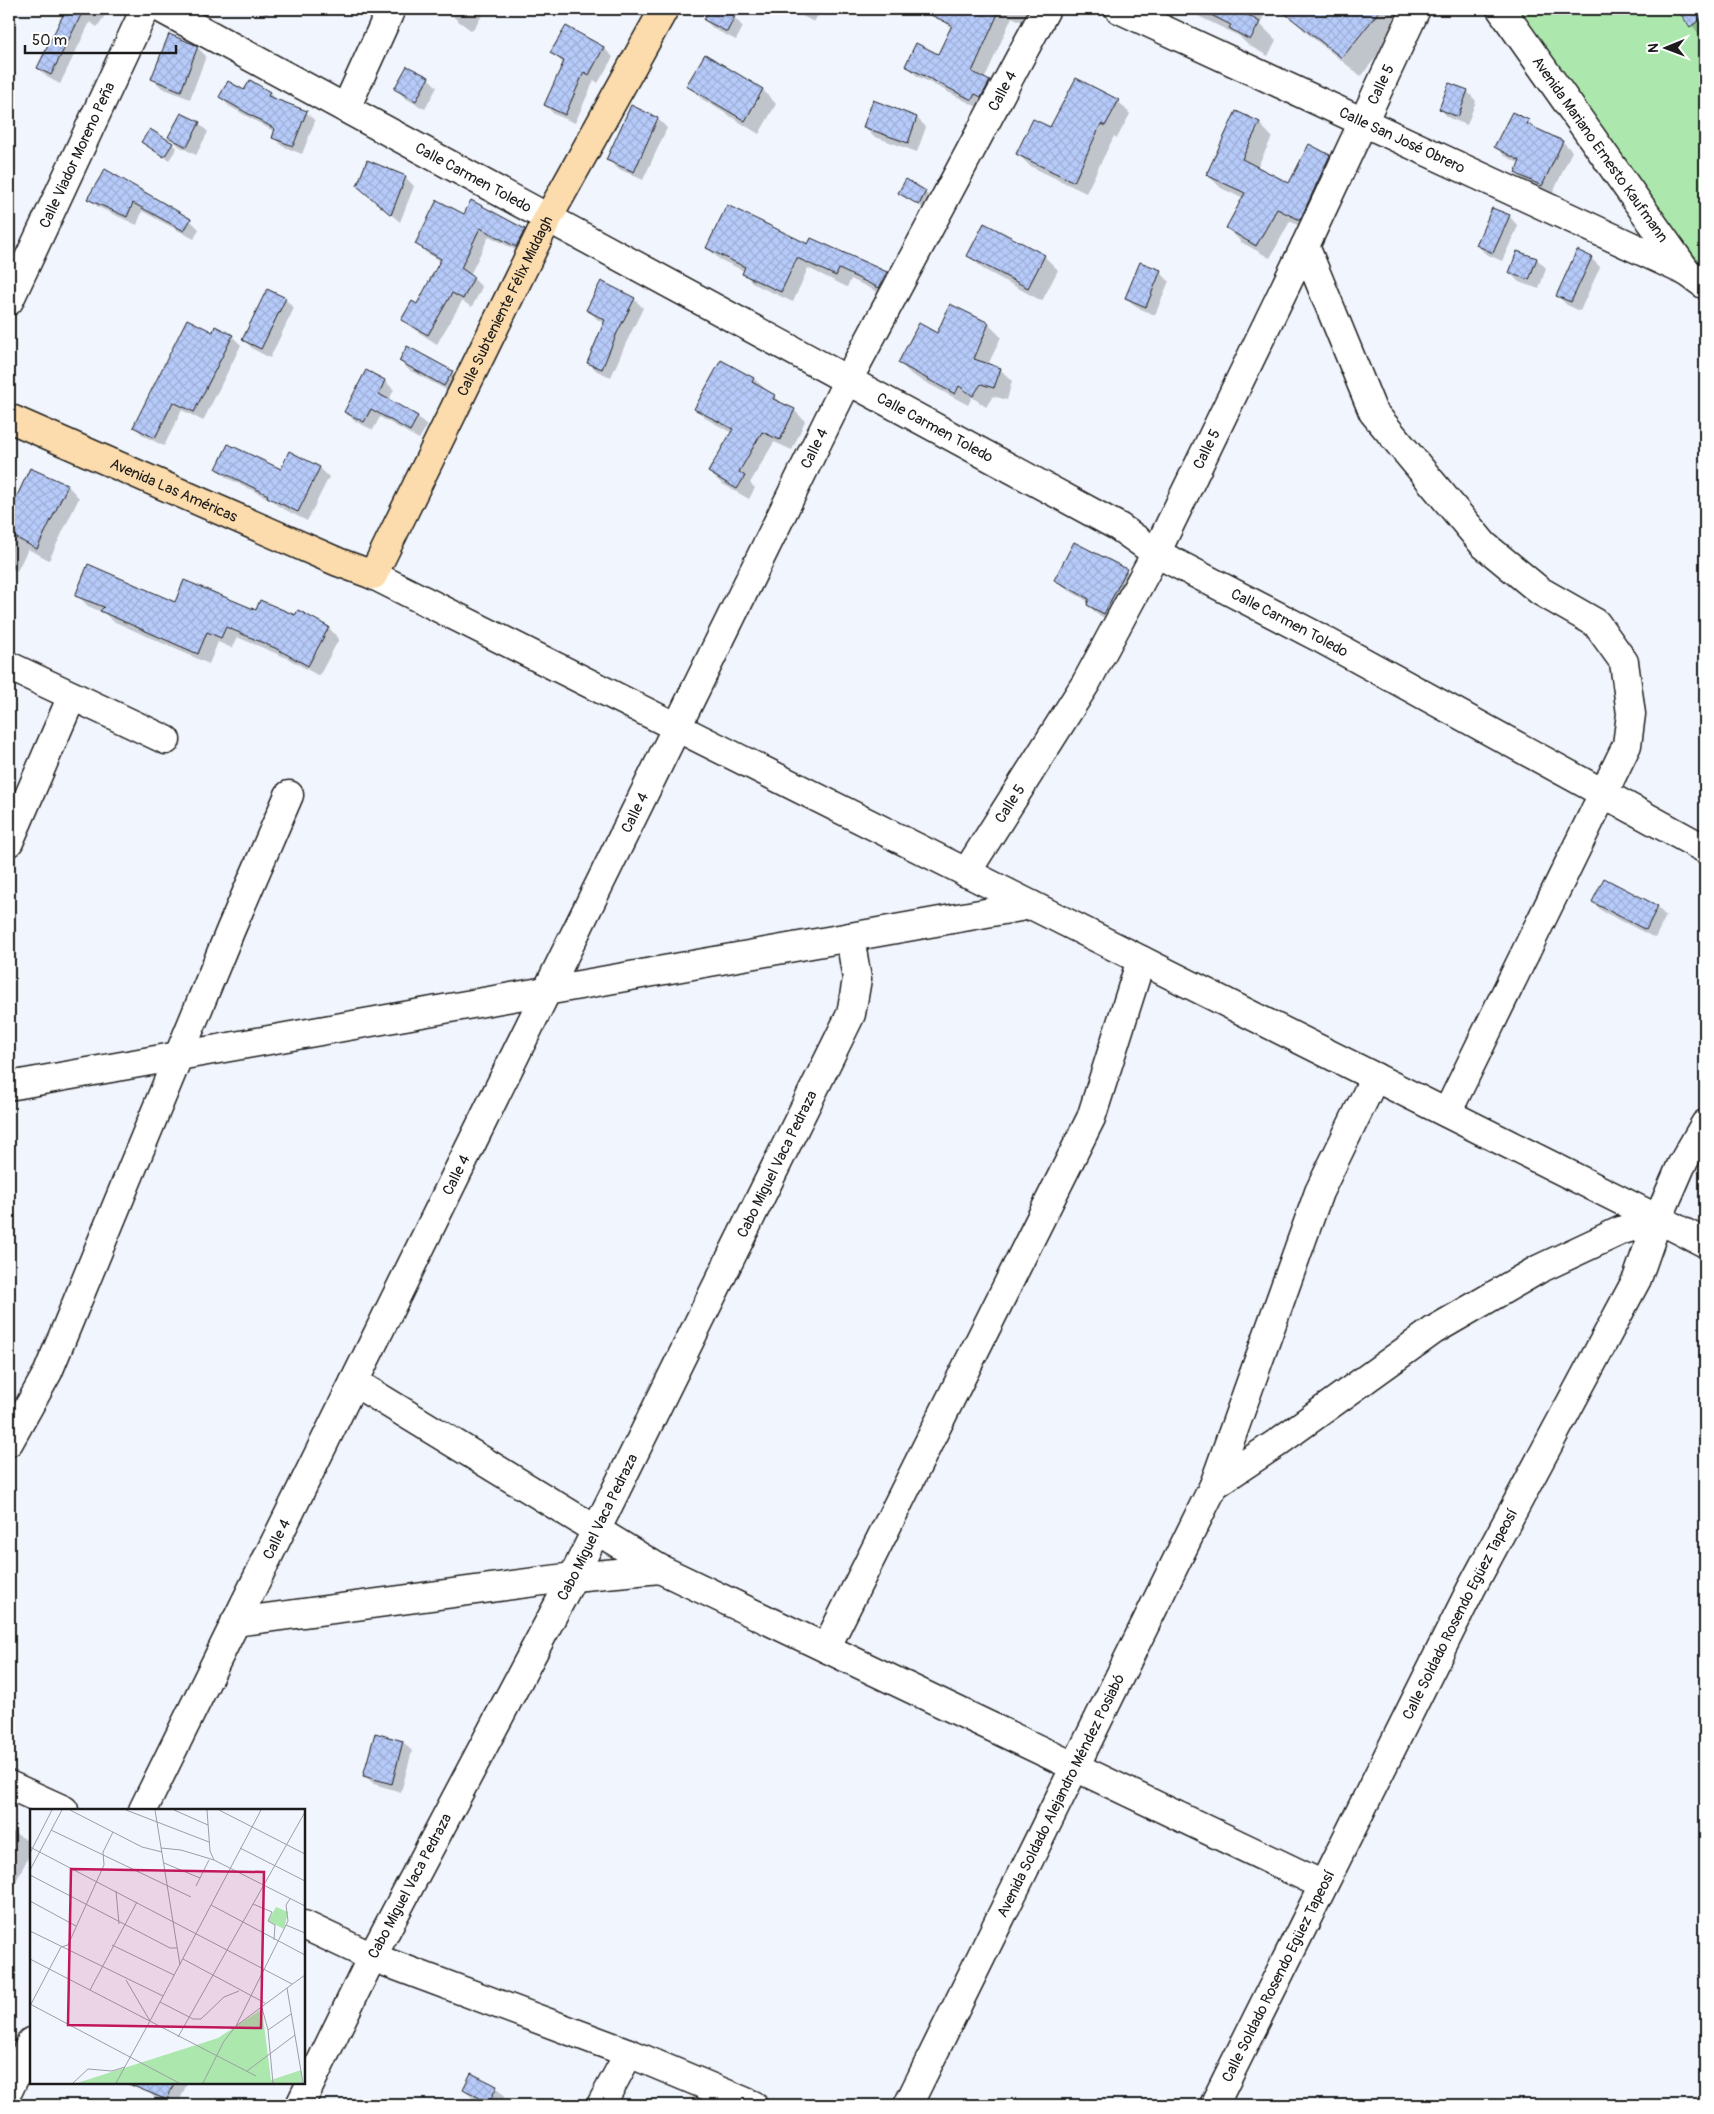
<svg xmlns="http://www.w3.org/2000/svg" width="1714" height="2114" font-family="Pangolin,sans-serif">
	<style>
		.grass { fill: #ace8ae; stroke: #648265 }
		.shadow { fill: #0003 }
		.building { fill: url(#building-cross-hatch); stroke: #1c1c1c }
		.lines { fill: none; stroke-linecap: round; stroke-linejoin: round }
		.minor-casing { stroke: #1c1c1c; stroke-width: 31 }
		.major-casing { stroke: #1c1c1c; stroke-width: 31 }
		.minor { stroke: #fff; stroke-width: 28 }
		.major { stroke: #fcdcac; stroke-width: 28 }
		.labels { text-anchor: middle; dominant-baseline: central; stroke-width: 5; stroke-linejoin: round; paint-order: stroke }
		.street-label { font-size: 15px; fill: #1c1c1c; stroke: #fff }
		.inset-road { fill: none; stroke: #9c9ea4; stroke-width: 1 }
		.view { fill: #c2185b; fill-opacity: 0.15; stroke: #c2185b; stroke-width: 2.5 }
		.inset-edge { fill: none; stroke: #1c1c1c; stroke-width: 2.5 }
	</style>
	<defs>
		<pattern id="building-cross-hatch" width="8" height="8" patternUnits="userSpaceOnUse" patternTransform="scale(1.25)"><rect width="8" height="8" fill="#b7cbfa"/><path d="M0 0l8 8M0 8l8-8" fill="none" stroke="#9daed6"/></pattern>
	</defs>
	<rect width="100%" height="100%" fill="#f1f5fe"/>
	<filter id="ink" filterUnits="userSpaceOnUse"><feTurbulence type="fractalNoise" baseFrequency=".02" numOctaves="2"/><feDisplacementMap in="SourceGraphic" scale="10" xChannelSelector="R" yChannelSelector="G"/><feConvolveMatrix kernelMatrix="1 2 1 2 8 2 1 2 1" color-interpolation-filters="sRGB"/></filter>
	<g filter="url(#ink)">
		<path class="grass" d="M 1512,9 L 1705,9 L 1705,271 L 1704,269 Z"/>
		<path class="shadow" d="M 67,9 L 105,9 L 108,11 L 97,27 L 90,22 L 60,84 L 47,77 L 38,68 Z
			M 256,9 L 271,9 L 267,15 Z
			M 449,9 L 483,9 L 485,11 L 472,31 L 457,20 L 448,11 Z
			M 711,9 L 718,9 L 734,17 L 743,27 L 736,40 L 714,29 L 705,20 Z
			M 789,9 L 821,9 L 814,22 Z
			M 948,9 L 1039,9 L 1030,26 L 1012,17 L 984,80 L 1000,93 L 983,110 L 917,76 L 906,65 L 938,56 L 951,28 L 943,20 Z
			M 1184,9 L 1267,9 L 1260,24 L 1276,40 L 1268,56 L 1248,45 L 1239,36 Z
			M 1295,9 L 1414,9 L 1361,76 L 1308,34 L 1290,16 Z
			M 1683,9 L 1705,9 L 1705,31 L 1700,35 L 1680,11 Z
			M 566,27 L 604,48 L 613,57 L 598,83 L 594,80 L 575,123 L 554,114 L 545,105 L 564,64 L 552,53 Z
			M 197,47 L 206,56 L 190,99 L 162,88 L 153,79 Z
			M 705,56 L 763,90 L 776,104 L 759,134 L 702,99 L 688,85 Z
			M 428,78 L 437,87 L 425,109 L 405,98 L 396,89 Z
			M 250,81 L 270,93 L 278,101 L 306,112 L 315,121 L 302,154 L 282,146 L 273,137 L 275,132 L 229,106 L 220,97 L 245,92 Z
			M 1467,91 L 1476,101 L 1467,125 L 1449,118 L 1440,109 Z
			M 1118,101 L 1130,114 L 1117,138 L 1114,136 L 1086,193 L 1030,166 L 1017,153 L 1051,129 Z
			M 873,102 L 917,118 L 926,127 L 917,152 L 873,136 L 864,126 Z
			M 631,107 L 658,119 L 667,128 L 643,180 L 617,168 L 608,159 Z
			M 1528,121 L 1537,130 L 1563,142 L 1572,151 L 1552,195 L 1525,182 L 1516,173 L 1520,164 L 1505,156 L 1496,147 Z
			M 199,123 L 208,132 L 196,155 L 179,146 L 170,137 Z
			M 1259,123 L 1272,137 L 1257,168 L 1290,185 L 1309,146 L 1329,156 L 1343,170 L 1313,233 L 1290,221 L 1270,258 L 1241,242 L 1228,228 L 1244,199 L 1221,188 L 1207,174 Z
			M 143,142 L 172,144 L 177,148 L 169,160 Z
			M 105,171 L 190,220 L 199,229 L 194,239 L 142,211 L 137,225 L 98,207 L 89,198 Z
			M 405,177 L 414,186 L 400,222 L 358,186 Z
			M 906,181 L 930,196 L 923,208 L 899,192 Z
			M 464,216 L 524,230 L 534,239 L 525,255 L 489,236 L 470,275 L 482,287 L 472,307 L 462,301 L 437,344 L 412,328 L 403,319 L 418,306 L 441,261 L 426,253 L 417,244 Z
			M 1509,216 L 1518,226 L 1502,261 L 1486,254 L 1477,245 Z
			M 808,246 L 886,273 L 897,284 L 890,298 L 851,279 L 847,287 L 808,268 L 793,302 L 754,284 L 743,273 L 744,271 L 719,259 L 708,248 Z
			M 9,248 L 24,261 L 9,277 Z
			M 1517,252 L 1537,259 L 1546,268 L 1539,289 L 1519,282 L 1510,273 Z
			M 969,256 L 1044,256 L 1058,270 L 1042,301 L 983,269 Z
			M 1591,258 L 1600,267 L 1580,311 L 1567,305 L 1558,296 Z
			M 1160,272 L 1169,281 L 1155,315 L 1136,307 L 1127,298 Z
			M 602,283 L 634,299 L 643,308 L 626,343 L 611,377 L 597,371 L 588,362 L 604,323 L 597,319 L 588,310 Z
			M 285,299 L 294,308 L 270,358 L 253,349 L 244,340 Z
			M 951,306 L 988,324 L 1001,337 L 988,365 L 1000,369 L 1012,381 L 1007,400 L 993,396 L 986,407 L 972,397 L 968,405 L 912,375 L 900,363 L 937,334 Z
			M 213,334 L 232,336 L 241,345 L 203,421 L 182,410 L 164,446 L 144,436 L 135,427 Z
			M 400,361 L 452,372 L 461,381 L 454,394 L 409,370 Z
			M 722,362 L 754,379 L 784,405 L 794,410 L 805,421 L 792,450 L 774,442 L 750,483 L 755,488 L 749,499 L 721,483 L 709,472 L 732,433 L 707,419 L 696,408 Z
			M 366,372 L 385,381 L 394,390 L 388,401 L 418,417 L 427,426 L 419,439 L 380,417 L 373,430 L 355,421 L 346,412 Z
			M 290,453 L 320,468 L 329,477 L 307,521 L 278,506 L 272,500 L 227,478 L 217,469 L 281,471 Z
			M 30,469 L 68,486 L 79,498 L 49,560 L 28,549 L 17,571 L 9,567 L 9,516 Z
			M 1126,570 L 1135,579 L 1113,622 L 1097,614 L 1088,605 L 1089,602 L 1065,588 L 1056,579 Z
			M 77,595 L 295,616 L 298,612 L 329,628 L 339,639 L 319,676 L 287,658 L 237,637 L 232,648 L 218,642 L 209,664 L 113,621 L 104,613 L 88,606 Z
			M 1593,902 L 1657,907 L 1666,916 L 1655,938 L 1602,911 Z
			M 375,1734 L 403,1742 L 412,1751 L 401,1792 L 374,1784 L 364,1775 Z
			M 9,1830 L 25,1839 L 31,1845 L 31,1852 L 16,1881 L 9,1877 Z
			M 147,2083 L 187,2083 L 178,2105 L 168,2105 L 158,2101 L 149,2092 L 151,2087 Z
			M 496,2087 L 505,2096 L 501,2105 L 487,2105 L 473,2098 L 464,2089 Z"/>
		<path class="building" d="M 66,9 L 84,9 L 51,75 L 37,68 Z
			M 710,9 L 721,9 L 735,16 L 727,32 L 704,20 Z
			M 918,9 L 1000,9 L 972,72 L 990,81 L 981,97 L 975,94 L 972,100 L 905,66 L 916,43 L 938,54 L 952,25 Z
			M 1199,9 L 1237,9 L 1260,22 L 1250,40 L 1229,28 L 1231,25 Z
			M 1279,9 L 1381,9 L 1342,58 Z
			M 1677,9 L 1705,9 L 1705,16 L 1690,27 Z
			M 566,26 L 604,47 L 589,75 L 584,72 L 565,115 L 544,105 L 564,61 L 550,53 Z
			M 169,34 L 198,46 L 181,91 L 151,79 Z
			M 705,54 L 763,89 L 745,121 L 686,86 Z
			M 407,66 L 429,77 L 416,101 L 394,89 Z
			M 1076,78 L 1119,100 L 1105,126 L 1101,124 L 1074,182 L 1016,154 L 1033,119 L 1050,127 Z
			M 250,80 L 270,92 L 268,96 L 307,111 L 293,146 L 272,138 L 275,129 L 219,97 L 228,81 L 244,90 Z
			M 1449,83 L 1468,90 L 1458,117 L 1439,109 Z
			M 873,100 L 917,117 L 908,143 L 863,127 Z
			M 631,105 L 658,118 L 634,172 L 606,160 Z
			M 1236,111 L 1260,122 L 1242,159 L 1289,183 L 1309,144 L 1330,155 L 1300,220 L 1277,209 L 1256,246 L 1226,228 L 1245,193 L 1206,175 Z
			M 1512,112 L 1529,120 L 1527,124 L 1563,141 L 1542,186 L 1515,173 L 1520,161 L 1494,147 Z
			M 181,113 L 200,122 L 187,147 L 168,137 Z
			M 150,129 L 173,143 L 164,157 L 141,142 Z
			M 367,160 L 406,176 L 391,215 L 357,186 Z
			M 105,169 L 191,219 L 184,231 L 133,203 L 127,217 L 87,199 Z
			M 906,179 L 926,191 L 919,205 L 898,193 Z
			M 437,200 L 464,214 L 471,200 L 525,229 L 516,247 L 480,228 L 461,268 L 474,277 L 463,299 L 452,293 L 428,335 L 401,320 L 412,301 L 417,304 L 441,259 L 415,244 Z
			M 727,205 L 808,244 L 811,238 L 887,272 L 879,288 L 839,269 L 836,276 L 797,258 L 781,292 L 742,274 L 745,267 L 706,248 Z
			M 1492,208 L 1510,215 L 1493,253 L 1476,245 Z
			M 984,223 L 1045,255 L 1028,288 L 967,256 Z
			M 1577,250 L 1592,257 L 1571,302 L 1556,296 Z
			M 1517,251 L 1537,258 L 1529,280 L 1509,273 Z
			M 1140,262 L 1161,270 L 1146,307 L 1125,298 Z
			M 601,281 L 635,298 L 617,333 L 602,369 L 587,363 L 605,320 L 586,310 Z
			M 267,289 L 286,298 L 261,349 L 242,340 Z
			M 950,304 L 989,323 L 974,359 L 1001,368 L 994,388 L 981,384 L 973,396 L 959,386 L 955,394 L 898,363 L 919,323 L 937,333 Z
			M 187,319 L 213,332 L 215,326 L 233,335 L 194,412 L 173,402 L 155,438 L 133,427 Z
			M 407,346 L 453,371 L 444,386 L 399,361 Z
			M 721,360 L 754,378 L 752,382 L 775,395 L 773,399 L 795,409 L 780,440 L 762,432 L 739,472 L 745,476 L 737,489 L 708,472 L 733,429 L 694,409 Z
			M 366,370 L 385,380 L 379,394 L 418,416 L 410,431 L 371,409 L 364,422 L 344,412 Z
			M 228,444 L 281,469 L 289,451 L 320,467 L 298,512 L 267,497 L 268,495 L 216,469 Z
			M 30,468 L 68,485 L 37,549 L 9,534 L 9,513 Z
			M 1074,542 L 1127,569 L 1104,614 L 1087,605 L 1089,599 L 1054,580 Z
			M 88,564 L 175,602 L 184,580 L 256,610 L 260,600 L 295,615 L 298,610 L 329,627 L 308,666 L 275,648 L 226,627 L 221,638 L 207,632 L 198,654 L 100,611 L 104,607 L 75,596 Z
			M 1604,878 L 1658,906 L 1646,930 L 1592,902 Z
			M 375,1733 L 403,1741 L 392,1784 L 363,1776 Z
			M 471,2073 L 497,2086 L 489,2103 L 463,2089 Z
			M 126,2083 L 174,2083 L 167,2100 Z"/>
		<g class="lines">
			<defs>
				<g id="minor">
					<path id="s1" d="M 162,9 L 1119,527 L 1156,553 L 1318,637 L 1705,849"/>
					<path id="s2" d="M 1119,9 L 1687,272"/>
					<path id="s3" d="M 1501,9 L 1687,272 L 1705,285"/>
					<path d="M 346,108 L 391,9"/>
					<path d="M 1305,246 L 1373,412 L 1484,545 L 1540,591 L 1596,623 L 1624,662 L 1631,714 L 1627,745 L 1447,1113"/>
					<path id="s4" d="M 9,301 L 145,9"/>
					<path d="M 373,575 L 1658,1219"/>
					<path d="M 9,666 L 166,740"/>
					<path d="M 9,842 L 72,696"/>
					<path id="s5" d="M 966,873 L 1086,683 L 1156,553 L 1305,246 L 1416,9"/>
					<path d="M 9,1086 L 1031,905"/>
					<path d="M 354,1382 L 660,1569 L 1323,1885"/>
					<path d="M 9,1442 L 48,1372 L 231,929 L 289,795"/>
					<path d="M 1214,1485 L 1277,1443 L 1434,1330 L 1539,1269 L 1620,1231 L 1658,1219 L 1705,1243"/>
					<path d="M 235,1622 L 573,1577 L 660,1569"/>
					<path d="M 826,1648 L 1091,1118 L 1141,960"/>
					<path d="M 9,1785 L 64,1810"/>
					<path id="s6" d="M 143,1810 L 848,380 L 1046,9"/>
					<path d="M 304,1925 L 372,1957 L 629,2053 L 753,2105"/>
					<path d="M 9,2089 L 31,2042"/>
					<path id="s7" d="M 300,2105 L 372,1957 L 573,1577 L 851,1014 L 857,979 L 850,937"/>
					<path d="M 601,2105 L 629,2053"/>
					<path id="s8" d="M 908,2105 L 1214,1485 L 1319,1192 L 1375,1077"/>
					<path id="s9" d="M 1214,2105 L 1471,1589 L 1637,1279 L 1658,1219 L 1681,1166 L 1705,1124"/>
				</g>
				<g id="major">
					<path id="s10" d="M 9,418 L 338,562 L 373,575 L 548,218 L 664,9"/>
				</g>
			</defs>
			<use href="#minor" class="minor-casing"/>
			<use href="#major" class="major-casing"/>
			<use href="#minor" class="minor"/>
			<use href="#major" class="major"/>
		</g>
	</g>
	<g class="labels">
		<g class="street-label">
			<text stroke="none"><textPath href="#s5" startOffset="892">Calle 5</textPath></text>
			<text stroke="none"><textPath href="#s6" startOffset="1922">Calle 4</textPath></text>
			<text stroke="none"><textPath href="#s2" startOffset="312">Calle San José Obrero</textPath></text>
			<text stroke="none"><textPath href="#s3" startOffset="172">Avenida Mariano Ernesto Kaufmann</textPath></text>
			<text stroke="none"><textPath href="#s4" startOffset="161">Calle Viador Moreno Peña</textPath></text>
			<text stroke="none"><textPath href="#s1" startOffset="354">Calle Carmen Toledo</textPath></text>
			<text stroke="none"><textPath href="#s10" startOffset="696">Calle Subteniente Félix Middagh</textPath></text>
			<text stroke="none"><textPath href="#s1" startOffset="879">Calle Carmen Toledo</textPath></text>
			<text stroke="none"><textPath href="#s6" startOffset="1518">Calle 4</textPath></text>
			<text stroke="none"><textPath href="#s5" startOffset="488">Calle 5</textPath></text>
			<text stroke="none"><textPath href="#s10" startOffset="180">Avenida Las Américas</textPath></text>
			<text stroke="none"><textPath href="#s1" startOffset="1284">Calle Carmen Toledo</textPath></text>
			<text stroke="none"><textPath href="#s5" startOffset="82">Calle 5</textPath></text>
			<text stroke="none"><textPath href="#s6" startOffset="1112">Calle 4</textPath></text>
			<text stroke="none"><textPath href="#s7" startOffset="1055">Cabo Miguel Vaca Pedraza</textPath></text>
			<text stroke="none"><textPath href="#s6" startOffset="708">Calle 4</textPath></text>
			<text stroke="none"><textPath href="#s7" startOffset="650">Cabo Miguel Vaca Pedraza</textPath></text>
			<text stroke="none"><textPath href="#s6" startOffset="302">Calle 4</textPath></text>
			<text stroke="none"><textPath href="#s9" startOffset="549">Calle Soldado Rosendo Egüez Tapeosí</textPath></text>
			<text stroke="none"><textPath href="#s8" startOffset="345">Avenida Soldado Alejandro Méndez Posiabó</textPath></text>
			<text stroke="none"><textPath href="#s7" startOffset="245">Cabo Miguel Vaca Pedraza</textPath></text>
			<text stroke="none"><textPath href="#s9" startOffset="144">Calle Soldado Rosendo Egüez Tapeosí</textPath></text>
		</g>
	</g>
	<g transform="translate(30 1809)">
		<rect width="275" height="275" fill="#f1f5fe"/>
		<path d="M 232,200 L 241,271 L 271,261 L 272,274 L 47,274 L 188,229 Z" fill="#ace8ae"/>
		<path d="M 246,98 L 258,103 L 254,120 L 238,112 Z" fill="#ace8ae"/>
		<path class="inset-road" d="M 40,1 L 112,38 L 132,43M 96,1 L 179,33M 125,1 L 150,156M 144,1 L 178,16M 177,1 L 180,42 L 184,51 L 275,97M 189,1 L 275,45M 231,1 L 181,96 L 275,146M 21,21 L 161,88M 0,38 L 262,175M 131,39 L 151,41 L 184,51M 210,39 L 275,72M 0,44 L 22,1M 134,54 L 170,69M 0,61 L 32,1M 0,66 L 140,139 L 147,139M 166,77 L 179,51M 86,82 L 89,115M 0,92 L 46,117M 223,95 L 242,103 L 238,112 L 245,116 L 244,131M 256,116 L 275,124M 0,122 L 133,187M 82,136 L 144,166M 0,150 L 226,267M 153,150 L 235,194M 60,181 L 107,93M 130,193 L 163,210 L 171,210 L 194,188 L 209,182M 0,195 L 149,274M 0,197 L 31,138 L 38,136 L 74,56 L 73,43 L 83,23M 232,199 L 238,221 L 243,274M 120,212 L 181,96M 206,217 L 258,112 L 256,96 L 260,90M 238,221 L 261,205M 148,228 L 275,3M 217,262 L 265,226M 43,274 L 58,260 L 82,262 L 95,258M 86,274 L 120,212 L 96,171M 173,274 L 194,232 L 206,217 L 257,179M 273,274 L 257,179 L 275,166"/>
		<path class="view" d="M 41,60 L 234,63 L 231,219 L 38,216 Z"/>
		<rect width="275" height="275" class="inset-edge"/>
	</g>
	<rect width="1714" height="2114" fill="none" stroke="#fff" stroke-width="30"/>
	<rect x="15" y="15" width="1684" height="2084" fill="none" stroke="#1c1c1c" stroke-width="2" filter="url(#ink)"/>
	<g transform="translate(1666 48) rotate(269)" stroke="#ffffff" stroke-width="4" paint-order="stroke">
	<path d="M0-4L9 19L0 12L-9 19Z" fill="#1c1c1c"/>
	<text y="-8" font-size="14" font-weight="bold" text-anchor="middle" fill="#1c1c1c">N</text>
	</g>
	<path d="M25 45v8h151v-8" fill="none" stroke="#1c1c1c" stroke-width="2.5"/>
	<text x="32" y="45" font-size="15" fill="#1c1c1c" stroke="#ffffff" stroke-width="4" paint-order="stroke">50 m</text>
</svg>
